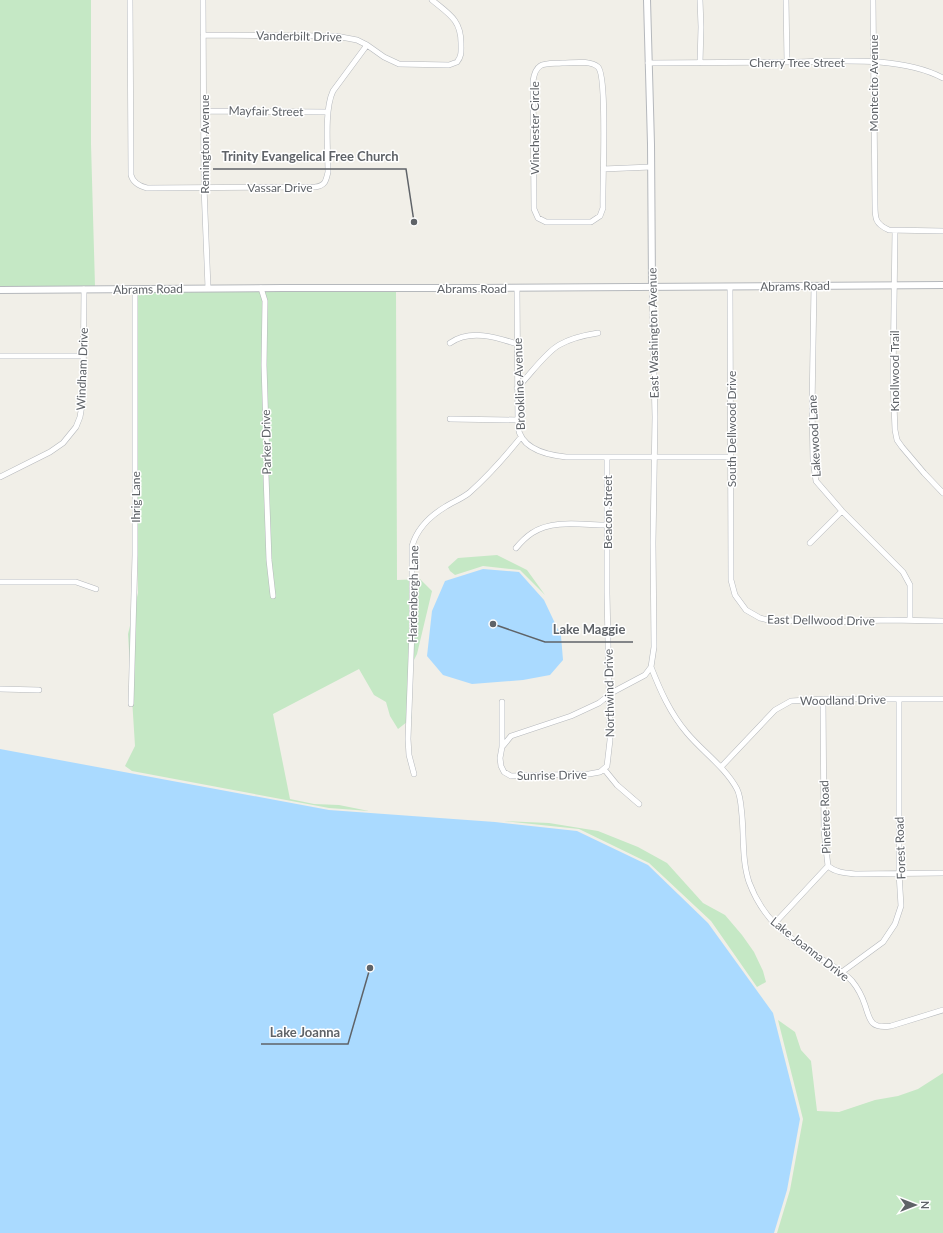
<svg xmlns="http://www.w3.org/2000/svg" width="943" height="1233" font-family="Lato,sans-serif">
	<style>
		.green { fill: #c5e8c5 }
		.water { fill: #aadaff }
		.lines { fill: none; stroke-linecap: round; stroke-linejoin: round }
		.minor-casing { stroke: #b5b8bc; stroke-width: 6 }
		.tertiary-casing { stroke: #b5b8bc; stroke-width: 8 }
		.minor { stroke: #fff; stroke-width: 5 }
		.tertiary { stroke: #fff; stroke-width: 6 }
		.labels { text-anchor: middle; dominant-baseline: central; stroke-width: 3; stroke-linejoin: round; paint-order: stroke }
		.street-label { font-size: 12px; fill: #5f6368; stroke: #fff }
		.leader { fill: none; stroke: #5f6368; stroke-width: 1.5 }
		.callout-dot { fill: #5f6368; stroke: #fff; stroke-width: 1.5 }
		.callout-label { font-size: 13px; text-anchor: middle; font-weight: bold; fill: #5f6368; stroke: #fff; stroke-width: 3; stroke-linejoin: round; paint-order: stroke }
	</style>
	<rect width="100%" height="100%" fill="#f1efe8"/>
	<path class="green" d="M 0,0 L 91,0 L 91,144 L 95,286 L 0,287 Z
		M 283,291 L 396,291 L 397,580 L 420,579 L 432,591 L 417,654 L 409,670 L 412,718 L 398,729 L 390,716 L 386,702 L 374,695 L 359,669 L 273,714 L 290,799 L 314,804 L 339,805 L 369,811 L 329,808 L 132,771 L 125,766 L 135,746 L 128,634 L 138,593 L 134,292 Z
		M 497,555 L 527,570 L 545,595 L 520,570 L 483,566 L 455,575 L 450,571 L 448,567 L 458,558 Z
		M 504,821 L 549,823 L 598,831 L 638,847 L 667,863 L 703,903 L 725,915 L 742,935 L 754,952 L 763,971 L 766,982 L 757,987 L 711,921 L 649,863 L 579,829 Z
		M 778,1020 L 795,1032 L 801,1050 L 811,1061 L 817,1111 L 839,1112 L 875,1100 L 898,1096 L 918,1089 L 943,1073 L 943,1233 L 777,1233 L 790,1190 L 803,1119 Z"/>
	<path class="water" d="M 483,569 L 519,572 L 544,600 L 561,636 L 563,660 L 550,675 L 523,680 L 472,684 L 443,675 L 427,656 L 432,611 L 445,581 Z
		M 0,749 L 329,810 L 495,822 L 577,831 L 648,865 L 708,923 L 773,1013 L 800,1119 L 787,1190 L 774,1233 L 0,1233 Z"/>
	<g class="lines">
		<defs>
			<path id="minor" d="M 130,0 L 131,175 C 133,183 139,186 147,188 L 315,187 C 325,186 326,181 328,172 C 328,150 324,110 333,91 L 367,45
				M 203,0 L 204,187 L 208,288
				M 786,0 L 787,62
				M 873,0 L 875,205 C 875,218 875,224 889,230 L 943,231
				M 203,35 L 336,36 L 357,40 L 367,45 L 384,57 L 399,64 L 449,65 L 457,62 C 462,56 461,51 461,43 C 461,20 449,14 432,0
				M 562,63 C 573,63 590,60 598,67 C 608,76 602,188 603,208 L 600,216 L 591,222 L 546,222 L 538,218 L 534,209 L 533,81 C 536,61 545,64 562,63 Z
				M 648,63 C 697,63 745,62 794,62 C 840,61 901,56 943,78
				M 700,63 L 701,27 L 700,0
				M 204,111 L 328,112
				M 603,169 L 651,167
				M 895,231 L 893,380 L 895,430 L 897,440 L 902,447 L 924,473 L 943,493
				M 814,286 L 812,408 L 813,460 L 816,481 L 842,511 L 903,572 L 910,585 L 910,620
				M 730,287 L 731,580 L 735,595 L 746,610 L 760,618 L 768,620 L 828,622 L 888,620 L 943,621
				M 261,288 L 265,301 L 264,365 L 267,462 L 266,475 L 269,560 L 273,596
				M 517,288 L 518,427 C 521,449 547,455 566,457 L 731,457
				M 450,343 C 470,329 496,337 517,344
				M 0,356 L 82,356
				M 517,388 C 530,375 545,353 559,345 C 571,338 585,335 598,333
				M 450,419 L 518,420
				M 0,477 L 50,452 L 63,443 L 76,427 L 80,417 L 83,399 L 84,289
				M 810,543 L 842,511
				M 516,548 C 521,542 526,537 532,533 C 553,519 583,525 607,525
				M 0,582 L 76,582 L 96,589
				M 651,667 C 660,690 670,713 687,733 C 703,752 725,767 737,789 C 741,797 741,807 742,816 C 744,838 742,861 749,882 C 763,920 787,937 820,958 C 831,965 843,971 852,981 C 857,987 862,996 865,1005 C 870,1020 870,1029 891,1026 L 943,1010
				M 0,689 L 39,690
				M 823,699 L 824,831 L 828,866 C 836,873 847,873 857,874 L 943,873
				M 502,702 L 502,747 L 500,758 L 501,766 L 504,772 L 511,776 L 589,774 L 600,772 L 607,766 L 610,740 L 607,593 L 607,457
				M 131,704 L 135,555 L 135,289
				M 502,747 L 511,736 L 571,716 L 599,703 L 613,692 L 645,675 L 651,667 L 654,647 L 653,543 L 655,417 L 652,286
				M 721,767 L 775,710 L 791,701 L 823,699 L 943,699
				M 604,769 L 617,785 L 639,804
				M 414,774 L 409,755 L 408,739 L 412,630 L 412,546 C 417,529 430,516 445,507 C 453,502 461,499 469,493 C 488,476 505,457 521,437
				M 774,924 L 828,866
				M 842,972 L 883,942 L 895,924 L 901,906 L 899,873 L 899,699"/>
			<path id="tertiary" d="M 647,0 L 651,144 L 652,286
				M 0,290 L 283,288 L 481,288 L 943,285"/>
		</defs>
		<use href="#minor" class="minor-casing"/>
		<use href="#tertiary" class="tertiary-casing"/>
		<use href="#minor" class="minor"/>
		<use href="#tertiary" class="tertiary"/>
	</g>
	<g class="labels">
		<g class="street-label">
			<text transform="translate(299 36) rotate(1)">Vanderbilt Drive</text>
			<text x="797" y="62">Cherry Tree Street</text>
			<text transform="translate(873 83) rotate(-90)">Montecito Avenue</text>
			<text transform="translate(266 111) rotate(1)">Mayfair Street</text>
			<text transform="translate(534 128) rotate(-90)">Winchester Circle</text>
			<text transform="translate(204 144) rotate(-90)">Remington Avenue</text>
			<text x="280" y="187">Vassar Drive</text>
			<text transform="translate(795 286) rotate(-1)">Abrams Road</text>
			<text x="472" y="288">Abrams Road</text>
			<text transform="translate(148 289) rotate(-1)">Abrams Road</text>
			<text transform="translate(653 333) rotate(-91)">East Washington Avenue</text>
			<text transform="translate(82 369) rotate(-88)">Windham Drive</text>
			<text transform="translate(894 371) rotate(-90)">Knollwood Trail</text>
			<text transform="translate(519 384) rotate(-92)">Brookline Avenue</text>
			<text transform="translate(731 429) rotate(-90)">South Dellwood Drive</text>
			<text transform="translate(814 436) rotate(-93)">Lakewood Lane</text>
			<text transform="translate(266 442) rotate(-91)">Parker Drive</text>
			<text transform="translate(135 497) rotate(-90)">Ihrig Lane</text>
			<text transform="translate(607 512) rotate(-90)">Beacon Street</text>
			<text transform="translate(413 594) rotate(-89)">Hardenbergh Lane</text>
			<text transform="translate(821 620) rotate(1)">East Dellwood Drive</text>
			<text transform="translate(609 693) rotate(-91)">Northwind Drive</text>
			<text transform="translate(843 700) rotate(-1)">Woodland Drive</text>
			<text transform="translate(552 775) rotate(-1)">Sunrise Drive</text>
			<text transform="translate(825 817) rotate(-92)">Pinetree Road</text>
			<text transform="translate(900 848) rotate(-92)">Forest Road</text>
			<text transform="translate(810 949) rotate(38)">Lake Joanna Drive</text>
		</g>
	</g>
	<path class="leader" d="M414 222L406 169H213M493 624L545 642H633M370 968L348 1044H261"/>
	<g class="callout-dot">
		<circle cx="414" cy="222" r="4"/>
		<circle cx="493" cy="624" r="4"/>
		<circle cx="370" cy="968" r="4"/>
	</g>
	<g class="callout-label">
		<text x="310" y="161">Trinity Evangelical Free Church</text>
		<text x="589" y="634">Lake Maggie</text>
		<text x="305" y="1037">Lake Joanna</text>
	</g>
	<g transform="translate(915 1205) rotate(90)" stroke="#ffffff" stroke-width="3" paint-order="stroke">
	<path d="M0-3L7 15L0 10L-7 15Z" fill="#5f6368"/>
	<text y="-6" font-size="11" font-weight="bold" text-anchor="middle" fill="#5f6368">N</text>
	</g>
</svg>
